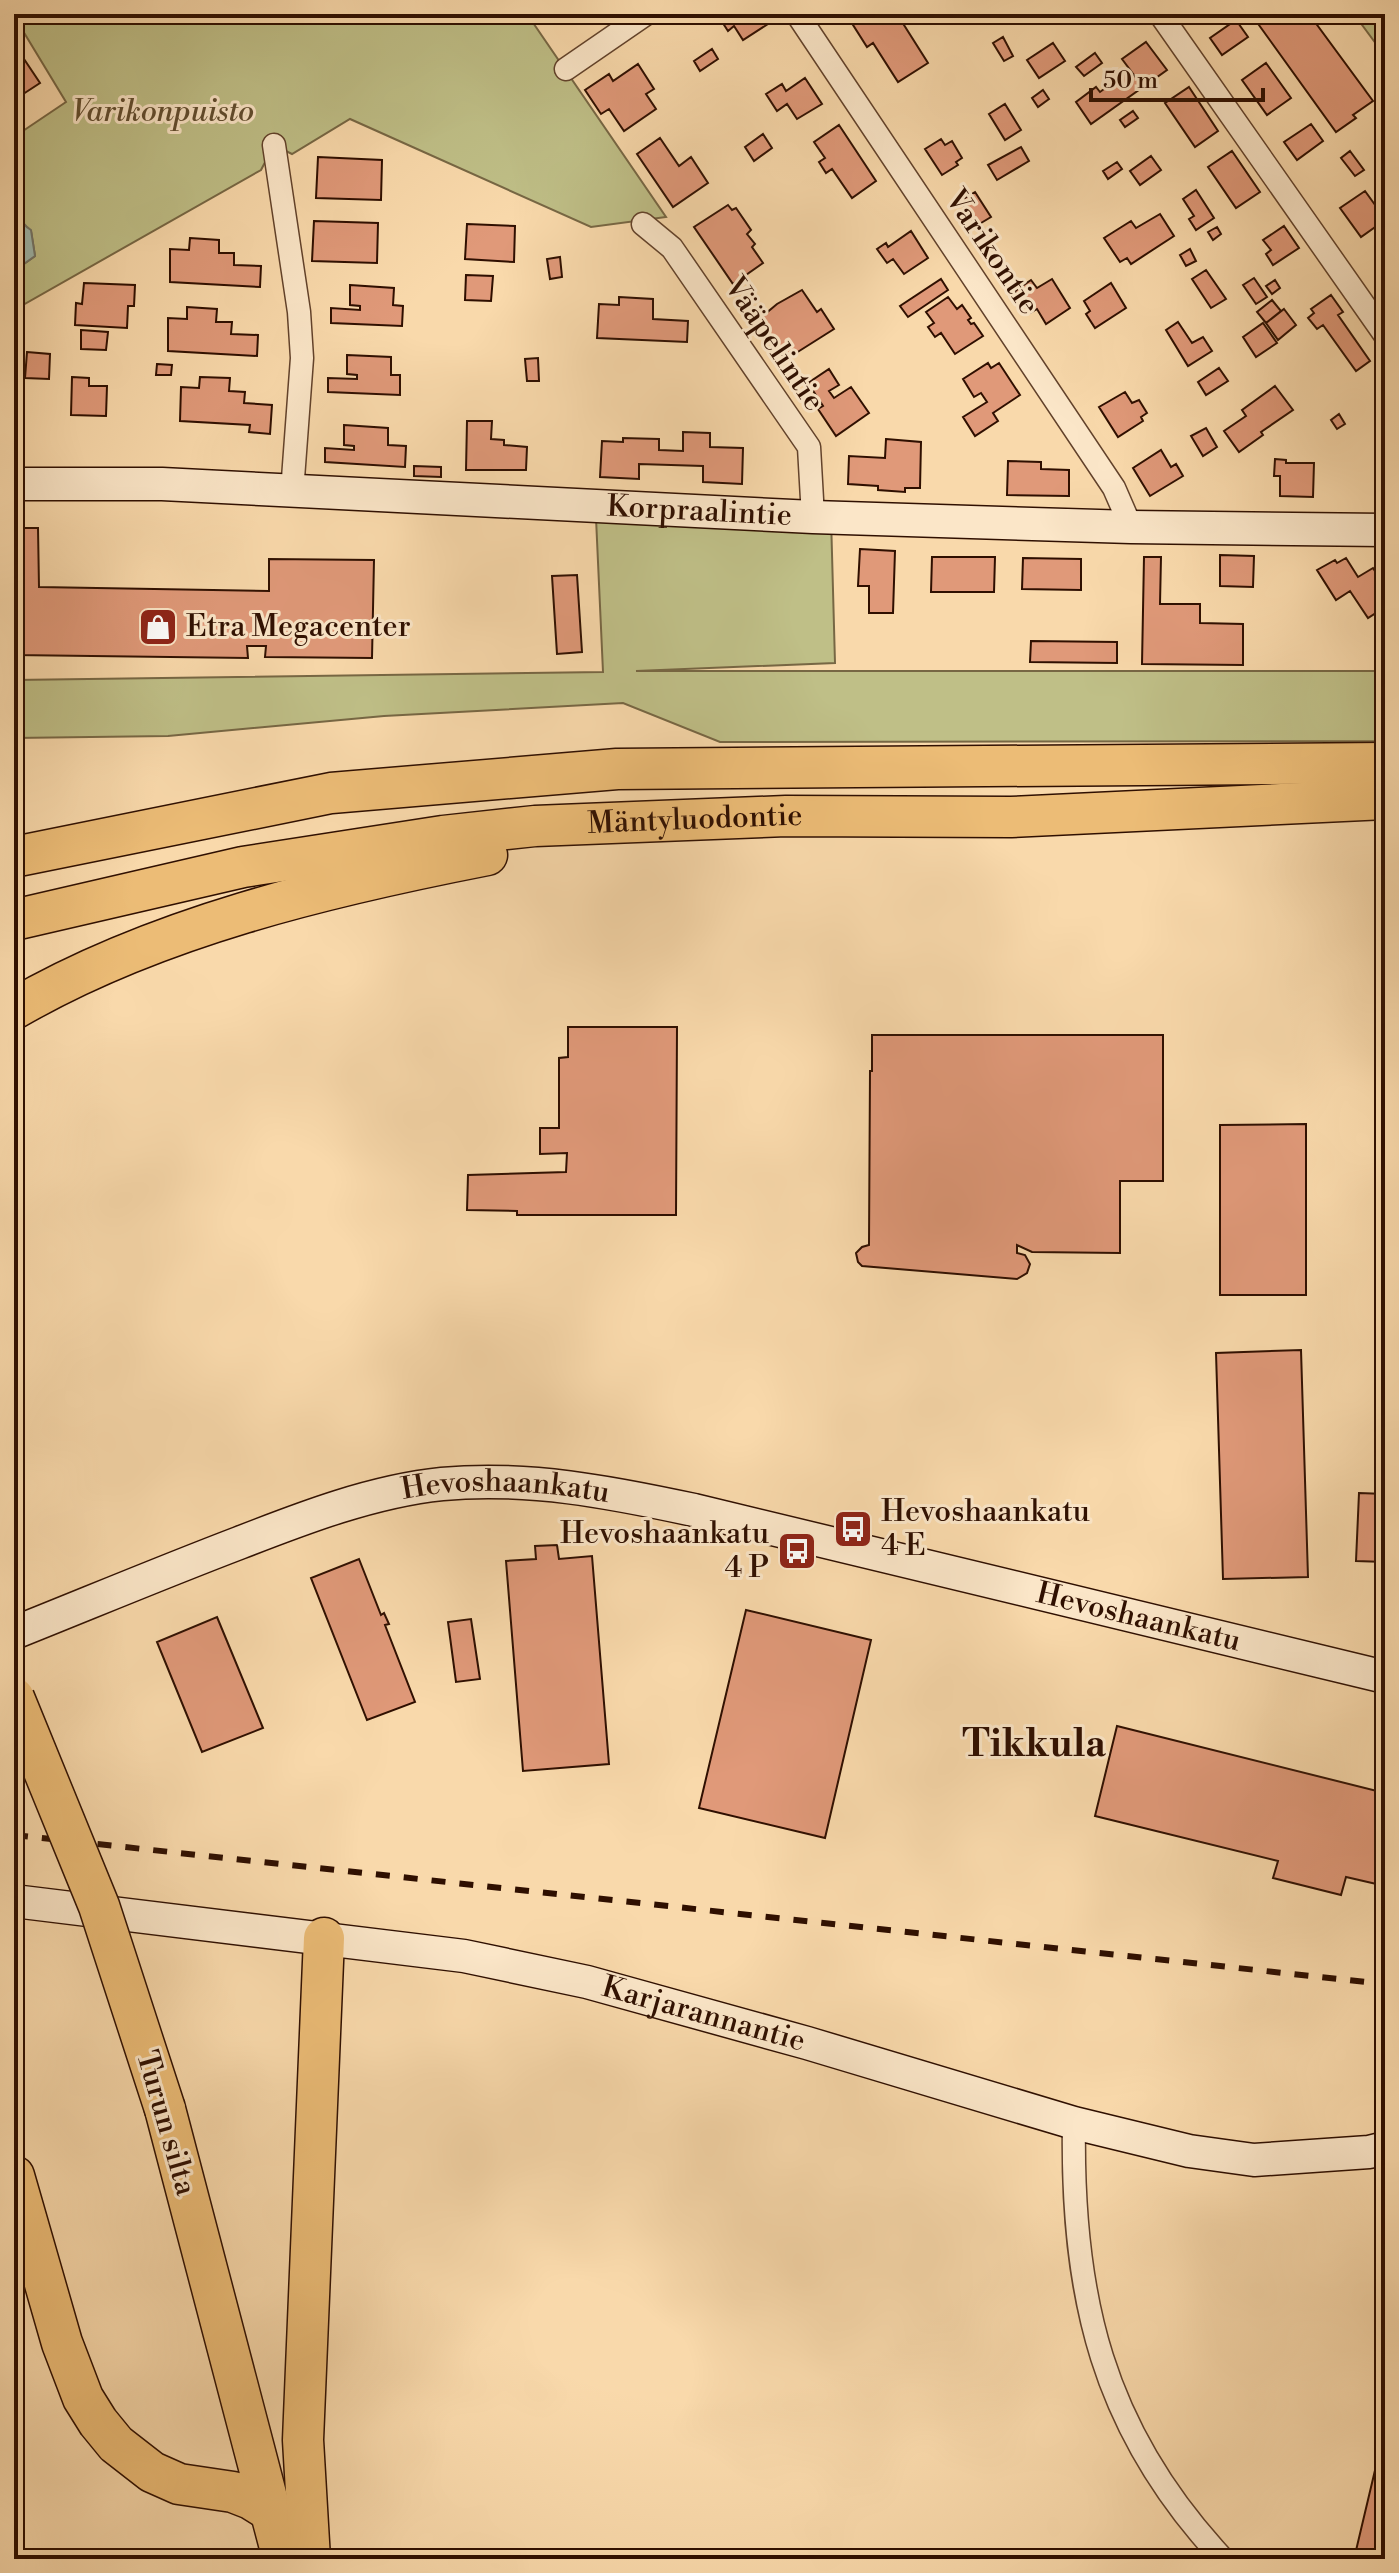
<svg xmlns="http://www.w3.org/2000/svg" width="1399" height="2573" font-family="'Libre Bodoni',serif">
	<style>
		.green { fill: #bfbf87; stroke: #776744; stroke-width: 2 }
		.water { fill: #9eb9af; stroke: #727569; stroke-width: 2 }
		.building { fill: #e09979; stroke: #2f0f00; stroke-width: 2 }
		.lines { fill: none; stroke-linecap: round; stroke-linejoin: round }
		.street-casing { stroke: #62422b; stroke-width: 25 }
		.secondary-casing { stroke: #2f0f00; stroke-width: 35 }
		.highway-casing { stroke: #2f0f00; stroke-width: 43 }
		.street { stroke: #fbe6c8; stroke-width: 22 }
		.secondary { stroke: #fbe6c8; stroke-width: 32 }
		.highway { stroke: #ecbc76; stroke-width: 40 }
		.rail { stroke: #2f0f00; stroke-width: 6; stroke-dasharray: 14 14; stroke-linecap: butt }
		.highway-bridge-casing { stroke: #2f0f00; stroke-width: 43; stroke-linecap: butt }
		.highway-bridge { stroke: #ecbc76; stroke-width: 40 }
		.labels { text-anchor: middle; dominant-baseline: central; stroke-width: 6; stroke-linejoin: round; paint-order: stroke }
		.park-label { font-size: 30px; font-style: italic; fill: #614d2f; stroke: #fbe6c8 }
		.street-label { font-size: 30px; fill: #2f0f00; stroke: #fbe6c8 }
		.poi-label { font-size: 30px; fill: #2f0f00; stroke: #fbe6c8; text-anchor: start }
		.district-label { font-size: 38px; font-weight: bold; fill: #2f0f00; stroke: #fbe6c8 }
	</style>
	<rect width="100%" height="100%" fill="#f9d9ab"/>
	<filter id="stains"><feTurbulence type="fractalNoise" baseFrequency=".0025" numOctaves="4"/><feColorMatrix values="0 0 0 0 .2 0 0 0 0 .09 0 0 0 0 .02 0 0 0 .5 -.17"/></filter>
	<radialGradient id="worn" r=".72"><stop offset=".6" stop-color="#630" stop-opacity="0"/><stop offset="1" stop-color="#630" stop-opacity=".3"/></radialGradient>
	<path class="green" d="M 39,14 L 527,14 L 666,217 L 591,227 L 350,119 L 292,154 L 274,145 L 261,170 L 14,310 L 14,271 L 35,256 L 31,231 C 17,221 17,210 18,194 L 14,193 L 14,137 L 66,102 L 20,26 Z
		M 1354,14 L 1385,14 L 1385,56 Z
		M 831,517 L 835,663 L 636,671 L 1385,671 L 1385,741 L 720,742 L 623,703 L 384,716 L 168,736 L 14,738 L 14,680 L 603,672 L 596,518 Z"/>
	<path class="water" d="M 14,193 L 18,194 C 17,210 17,221 31,230 L 35,256 L 14,271 Z"/>
	<path class="building" d="M 724,14 L 761,14 L 768,24 L 743,40 L 734,26 L 728,31 L 719,17 Z
		M 853,14 L 897,14 L 928,63 L 898,82 L 873,43 L 867,47 L 848,17 Z
		M 1104,14 L 1126,14 L 1110,23 Z
		M 1251,14 L 1309,14 L 1373,101 L 1353,115 L 1356,118 L 1336,132 Z
		M 1236,20 L 1248,37 L 1222,55 L 1210,38 Z
		M 1003,37 L 1013,56 L 1004,61 L 993,43 Z
		M 1146,42 L 1167,70 L 1143,87 L 1122,59 Z
		M 1053,43 L 1065,61 L 1039,78 L 1027,60 Z
		M 14,44 L 40,83 L 14,100 Z
		M 712,49 L 718,59 L 700,71 L 694,61 Z
		M 1095,53 L 1102,63 L 1084,76 L 1076,67 Z
		M 1266,63 L 1291,98 L 1267,115 L 1242,80 Z
		M 638,64 L 654,89 L 646,94 L 656,109 L 624,131 L 609,109 L 601,114 L 585,90 L 609,74 L 613,81 Z
		M 1130,70 L 1143,87 L 1091,124 L 1076,102 L 1096,87 L 1100,92 Z
		M 805,78 L 822,104 L 797,119 L 787,104 L 777,111 L 766,94 L 782,84 L 786,91 Z
		M 1189,87 L 1218,131 L 1195,147 L 1165,103 Z
		M 1043,90 L 1049,99 L 1038,107 L 1032,98 Z
		M 1005,104 L 1021,130 L 1005,140 L 989,114 Z
		M 1133,111 L 1138,118 L 1125,127 L 1120,120 Z
		M 1311,124 L 1323,141 L 1297,160 L 1284,142 Z
		M 839,125 L 876,181 L 852,198 L 832,169 L 826,173 L 819,162 L 825,158 L 814,142 Z
		M 763,134 L 772,148 L 754,161 L 745,147 Z
		M 660,138 L 679,166 L 691,157 L 708,183 L 673,207 L 637,154 Z
		M 941,139 L 945,145 L 952,141 L 962,158 L 956,162 L 958,165 L 942,175 L 925,149 Z
		M 1021,147 L 1029,161 L 997,180 L 988,165 Z
		M 1232,151 L 1260,192 L 1236,208 L 1208,167 Z
		M 1350,151 L 1364,170 L 1355,176 L 1341,158 Z
		M 1151,156 L 1161,170 L 1140,185 L 1130,171 Z
		M 318,157 L 382,160 L 381,200 L 316,198 Z
		M 1117,162 L 1122,169 L 1108,179 L 1103,171 Z
		M 1196,190 L 1214,218 L 1196,230 L 1189,219 L 1194,216 L 1183,199 Z
		M 1365,191 L 1378,209 L 1385,205 L 1385,220 L 1361,237 L 1340,208 Z
		M 975,192 L 991,217 L 976,226 L 960,201 Z
		M 728,205 L 732,210 L 736,208 L 751,230 L 747,234 L 755,244 L 752,247 L 763,263 L 733,284 L 694,227 Z
		M 1160,214 L 1174,236 L 1131,264 L 1127,258 L 1120,262 L 1104,238 L 1131,221 L 1136,228 Z
		M 314,221 L 378,223 L 377,263 L 312,261 Z
		M 467,224 L 515,226 L 514,262 L 465,259 Z
		M 1284,226 L 1299,248 L 1273,265 L 1266,254 L 1271,250 L 1263,240 Z
		M 1217,227 L 1221,234 L 1213,240 L 1208,232 Z
		M 911,231 L 928,258 L 904,274 L 893,259 L 887,263 L 877,249 L 886,243 L 888,247 Z
		M 190,238 L 219,240 L 219,253 L 234,253 L 234,265 L 261,266 L 260,287 L 170,282 L 170,249 L 189,250 Z
		M 1190,249 L 1196,261 L 1186,266 L 1180,255 Z
		M 560,257 L 562,277 L 550,279 L 547,259 Z
		M 1206,270 L 1226,299 L 1211,308 L 1192,279 Z
		M 466,275 L 493,276 L 491,301 L 465,300 Z
		M 1254,278 L 1267,297 L 1256,304 L 1243,285 Z
		M 941,279 L 948,290 L 908,317 L 900,306 Z
		M 1052,279 L 1070,308 L 1046,324 L 1037,309 L 1030,313 L 1015,291 L 1031,280 L 1037,288 Z
		M 1275,280 L 1280,288 L 1272,294 L 1266,286 Z
		M 84,283 L 135,285 L 134,306 L 128,306 L 127,328 L 75,325 L 76,303 L 82,304 Z
		M 1111,283 L 1126,308 L 1095,328 L 1086,314 L 1090,311 L 1084,301 Z
		M 350,285 L 394,288 L 393,305 L 403,306 L 402,326 L 331,323 L 331,308 L 360,310 L 360,306 L 350,305 Z
		M 802,290 L 817,312 L 821,309 L 834,329 L 785,360 L 758,320 L 777,304 Z
		M 1331,295 L 1343,312 L 1338,315 L 1370,361 L 1356,371 L 1323,325 L 1317,329 L 1308,318 L 1314,313 L 1311,309 Z
		M 619,297 L 653,299 L 653,319 L 688,321 L 687,342 L 597,338 L 599,304 L 619,305 Z
		M 948,297 L 957,309 L 962,305 L 971,318 L 968,320 L 971,324 L 974,323 L 983,336 L 955,354 L 941,333 L 935,337 L 928,327 L 934,323 L 926,312 Z
		M 1272,300 L 1281,311 L 1266,323 L 1257,312 Z
		M 187,307 L 217,309 L 216,322 L 232,322 L 231,334 L 258,335 L 257,356 L 168,351 L 168,318 L 187,319 Z
		M 1284,309 L 1296,325 L 1278,340 L 1266,323 Z
		M 1178,322 L 1192,343 L 1203,337 L 1212,351 L 1188,366 L 1166,330 Z
		M 1263,323 L 1277,343 L 1256,357 L 1243,337 Z
		M 81,330 L 108,332 L 106,350 L 81,349 Z
		M 27,352 L 50,354 L 49,379 L 25,378 Z
		M 347,355 L 391,357 L 391,375 L 400,375 L 400,395 L 328,392 L 328,378 L 357,379 L 357,375 L 347,374 Z
		M 538,358 L 539,381 L 527,381 L 525,359 Z
		M 988,363 L 991,368 L 999,363 L 1020,395 L 993,413 L 998,421 L 975,436 L 963,417 L 987,402 L 981,393 L 974,397 L 963,379 Z
		M 157,364 L 172,365 L 171,375 L 156,375 Z
		M 1219,368 L 1228,381 L 1206,395 L 1198,382 Z
		M 829,369 L 839,385 L 829,391 L 834,398 L 851,387 L 869,413 L 836,436 L 818,409 L 823,406 L 808,383 Z
		M 72,377 L 89,378 L 89,386 L 107,386 L 106,416 L 71,415 Z
		M 200,377 L 230,378 L 229,391 L 245,392 L 244,403 L 272,405 L 270,434 L 249,432 L 250,425 L 180,421 L 181,387 L 199,388 Z
		M 1275,386 L 1293,410 L 1261,432 L 1263,435 L 1239,452 L 1224,431 L 1246,416 L 1242,410 Z
		M 1125,392 L 1132,403 L 1139,400 L 1147,413 L 1141,417 L 1143,421 L 1118,437 L 1099,407 Z
		M 1339,414 L 1345,424 L 1337,429 L 1331,420 Z
		M 467,421 L 492,421 L 491,439 L 504,440 L 504,445 L 527,447 L 526,470 L 466,470 Z
		M 344,425 L 388,428 L 388,445 L 406,446 L 405,467 L 325,462 L 325,448 L 354,450 L 354,446 L 344,445 Z
		M 1206,428 L 1217,447 L 1203,456 L 1191,436 Z
		M 683,432 L 710,433 L 710,447 L 743,448 L 742,484 L 703,482 L 703,466 L 639,464 L 639,479 L 600,477 L 602,441 L 623,442 L 623,438 L 659,439 L 659,450 L 683,451 Z
		M 886,439 L 921,442 L 920,488 L 905,488 L 905,492 L 878,490 L 878,486 L 848,484 L 849,456 L 885,458 Z
		M 1161,450 L 1171,467 L 1176,464 L 1183,476 L 1150,496 L 1133,468 Z
		M 1275,459 L 1286,460 L 1286,463 L 1314,463 L 1313,497 L 1280,496 L 1280,476 L 1274,476 Z
		M 1008,461 L 1041,462 L 1041,469 L 1069,470 L 1069,496 L 1007,495 Z
		M 414,466 L 441,467 L 441,477 L 414,476 Z
		M 14,528 L 38,528 L 39,587 L 269,591 L 269,559 L 374,560 L 372,658 L 265,657 L 266,646 L 247,646 L 248,658 L 14,655 Z
		M 860,549 L 895,551 L 893,613 L 869,613 L 869,586 L 858,586 Z
		M 1220,555 L 1254,556 L 1253,587 L 1220,586 Z
		M 932,557 L 995,557 L 994,592 L 931,592 Z
		M 1144,557 L 1161,557 L 1160,604 L 1200,604 L 1200,623 L 1243,624 L 1243,665 L 1142,664 Z
		M 1023,558 L 1081,559 L 1081,590 L 1022,589 Z
		M 1346,558 L 1358,577 L 1373,568 L 1385,587 L 1385,607 L 1368,618 L 1350,591 L 1336,600 L 1317,570 L 1335,560 L 1337,563 Z
		M 577,575 L 582,652 L 557,654 L 552,576 Z
		M 1031,641 L 1117,642 L 1117,663 L 1030,662 Z
		M 568,1027 L 677,1027 L 676,1215 L 517,1215 L 517,1211 L 467,1210 L 468,1175 L 566,1172 L 567,1153 L 540,1154 L 540,1128 L 559,1128 L 559,1058 L 568,1057 Z
		M 872,1035 L 1163,1035 L 1163,1181 L 1120,1181 L 1120,1253 L 1032,1252 L 1017,1245 L 1017,1253 L 1025,1255 L 1030,1264 L 1027,1273 L 1017,1279 L 862,1266 L 858,1262 L 856,1253 L 862,1247 L 869,1245 L 870,1071 L 872,1071 Z
		M 1306,1124 L 1306,1295 L 1220,1295 L 1220,1125 Z
		M 1301,1350 L 1308,1577 L 1223,1579 L 1216,1353 Z
		M 1359,1493 L 1385,1494 L 1385,1562 L 1356,1561 Z
		M 557,1545 L 559,1559 L 592,1556 L 609,1764 L 523,1771 L 506,1561 L 536,1559 L 535,1546 Z
		M 359,1559 L 381,1615 L 384,1613 L 389,1624 L 385,1625 L 415,1702 L 367,1720 L 311,1578 Z
		M 746,1610 L 871,1640 L 825,1838 L 699,1808 Z
		M 217,1617 L 263,1728 L 202,1752 L 157,1642 Z
		M 471,1619 L 480,1679 L 456,1682 L 448,1622 Z
		M 1117,1726 L 1385,1793 L 1385,1886 L 1346,1877 L 1341,1895 L 1273,1878 L 1278,1861 L 1095,1816 Z
		M 1385,2428 L 1385,2559 L 1354,2559 Z"/>
	<g class="lines">
		<defs>
			<path id="street" d="M 797,14 L 1114,488 L 1131,527
				M 1160,14 L 1385,335
				M 566,69 L 646,14
				M 274,145 L 299,312 L 302,358 L 292,492
				M 643,224 L 672,248 L 809,447 L 813,517
				M 1074,2123 C 1071,2295 1102,2430 1223,2559"/>
			<g id="secondary">
				<path id="s1" d="M 14,484 L 162,484 L 813,517 L 1131,527 L 1385,530"/>
				<path id="s2" d="M 14,1633 C 89,1603 163,1572 239,1543 C 303,1518 373,1491 442,1484 C 528,1476 610,1492 694,1510 L 1385,1677"/>
				<path id="s3" d="M 14,1901 L 464,1956 L 587,1982 L 807,2043 L 1074,2123 L 1189,2151 L 1254,2160 L 1369,2152 L 1385,2148"/>
			</g>
			<g id="highway">
				<path d="M 14,857 L 331,793 L 617,769 L 1385,763"/>
				<path id="s4" d="M 14,920 L 243,867 L 443,836 L 535,826 L 786,816 L 1011,817 L 1385,799"/>
				<path d="M 14,1009 C 155,927 328,886 487,855"/>
				<path d="M 165,2109 L 283,2559"/>
				<path d="M 14,2176 L 62,2343 L 83,2398 L 98,2422 L 116,2444 L 152,2472 L 179,2484 L 233,2492 L 251,2499 L 270,2511"/>
				<path d="M 310,2559 L 303,2440 L 324,1938"/>
			</g>
		</defs>
		<use href="#street" class="street-casing"/>
		<use href="#secondary" class="secondary-casing"/>
		<use href="#highway" class="highway-casing"/>
		<use href="#street" class="street"/>
		<use href="#secondary" class="secondary"/>
		<use href="#highway" class="highway"/>
		<path class="rail" d="M 14,1835 L 1385,1984"/>
		<defs>
			<path id="highway-bridge" d="M 14,1698 L 99,1906 L 165,2109"/>
		</defs>
		<use href="#highway-bridge" class="highway-bridge-casing"/>
		<use href="#highway-bridge" class="highway-bridge"/>
	</g>
	<defs>
		<symbol id="shop-square" viewBox="-11 -11 22 22"><rect x="-9" y="-9" width="18" height="18" rx="4" fill="#8f2418" stroke="#fbe6c8"/><path d="M-5-2.5h2.3a2.7 3.5 0 0 1 5.4 0H5L5.5 6h-11ZM-1.5-2.5h3a1.5 2.3 0 0 0-3 0Z" fill="#fff"/></symbol>
		<symbol id="bus-square" viewBox="-11 -11 22 22"><rect x="-9" y="-9" width="18" height="18" rx="4" fill="#8f2418" stroke="#fbe6c8"/><path d="M-5-6H5V4H4V6H2V4H-2V6H-4V4H-5ZM-3.5-4V0h7V-4ZM-3.5 1.2v1.5H-2V1.2ZM2 1.2v1.5H3.5V1.2Z" fill="#fff"/></symbol>
	</defs>
	<g fill-rule="evenodd">
		<use href="#shop-square" x="136" y="605" width="44" height="44"/>
		<use href="#bus-square" x="831" y="1507" width="44" height="44"/>
		<use href="#bus-square" x="775" y="1529" width="44" height="44"/>
	</g>
	<g class="labels">
		<g class="park-label">
			<text x="163" y="112">Varikonpuisto</text>
		</g>
		<g class="street-label">
			<text transform="translate(992 252) rotate(56)">Varikontie</text>
			<text transform="translate(774 344) rotate(56)">Vääpelintie</text>
			<text stroke="none"><textPath href="#s1" startOffset="686">Korpraalintie</textPath></text>
			<text stroke="none"><textPath href="#s4" startOffset="690">Mäntyluodontie</textPath></text>
			<text stroke="none"><textPath href="#s2" startOffset="518">Hevoshaankatu</textPath></text>
			<text stroke="none"><textPath href="#s2" startOffset="1166">Hevoshaankatu</textPath></text>
			<text stroke="none"><textPath href="#s3" startOffset="700">Karjarannantie</textPath></text>
			<text transform="translate(166 2123) rotate(74)">Turun silta</text>
		</g>
		<g class="poi-label">
			<text x="186" y="627">Etra Megacenter</text>
			<text x="881" y="1512">Hevoshaankatu<tspan x="881" dy="34">4 E</tspan></text>
			<text x="769" y="1534" text-anchor="end">Hevoshaankatu<tspan x="769" dy="34">4 P</tspan></text>
		</g>
		<g class="district-label">
			<text x="1034" y="1744">Tikkula</text>
		</g>
	</g>
	<rect width="1399" height="2573" fill="none" stroke="#f9d9ab" stroke-width="48"/>
	<rect x="16" y="16" width="1367" height="2541" fill="none" stroke="#2f0f00" stroke-width="4"/>
	<rect x="24" y="24" width="1351" height="2525" fill="none" stroke="#2f0f00" stroke-width="2"/>
	<path d="M1091 88v12h172v-12" fill="none" stroke="#2f0f00" stroke-width="4"/>
	<text x="1103" y="88" font-size="24" fill="#2f0f00" stroke="#fbe6c8" stroke-width="6" paint-order="stroke">50 m</text>
	<rect width="100%" height="100%" filter="url(#stains)"/>
	<rect width="100%" height="100%" fill="url(#worn)"/>
</svg>
